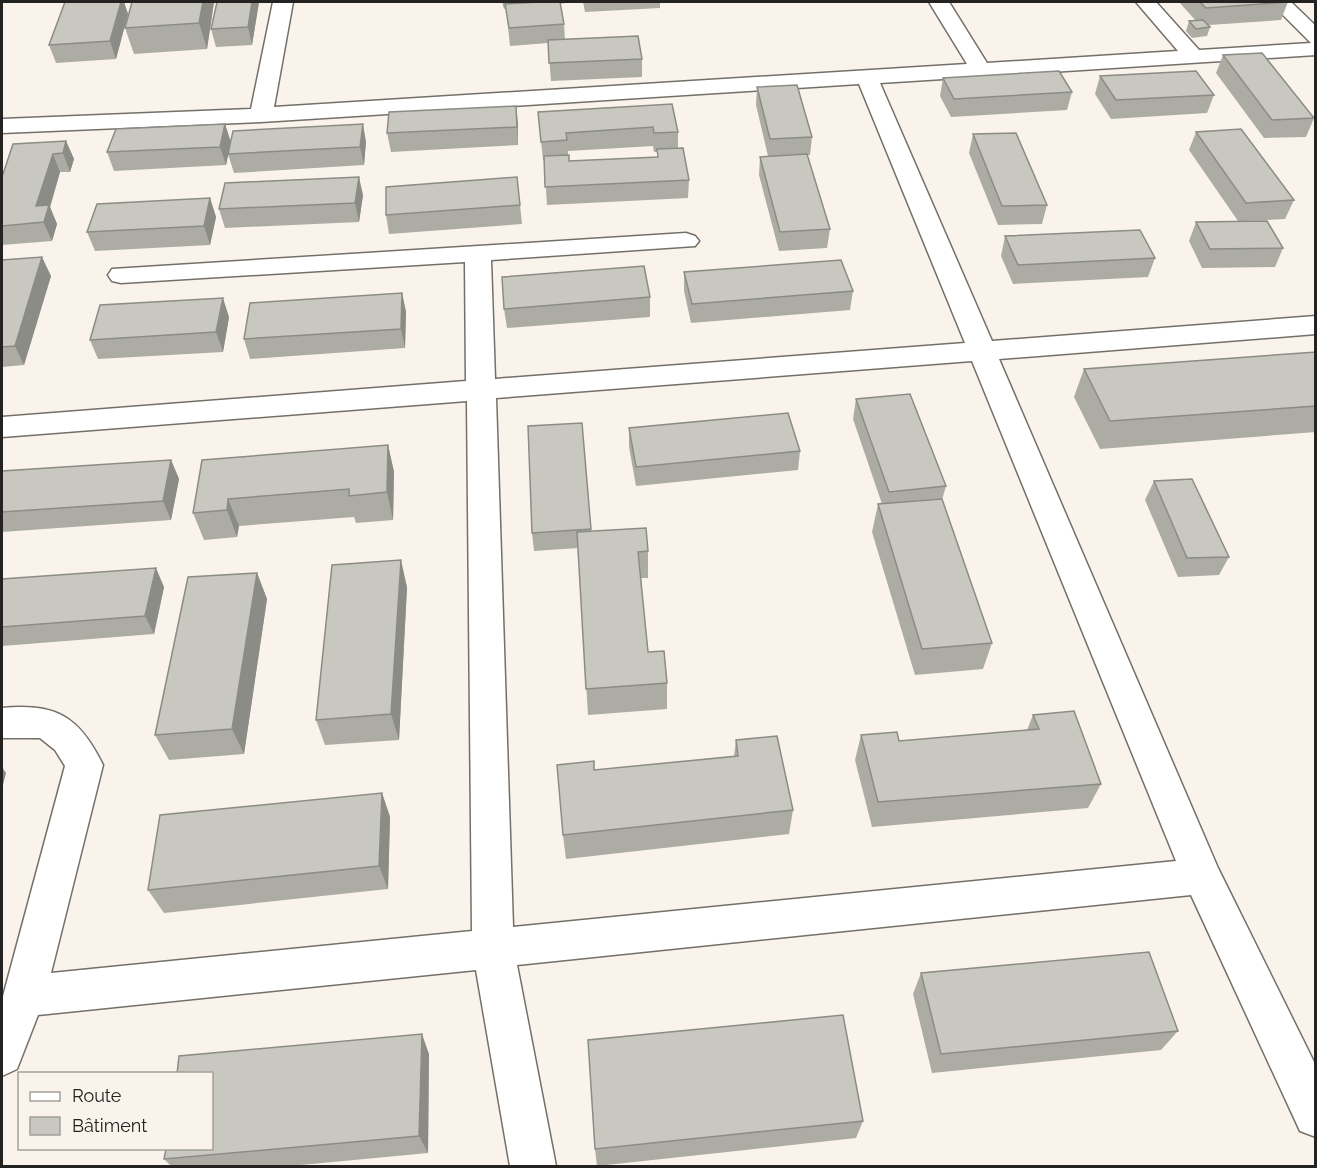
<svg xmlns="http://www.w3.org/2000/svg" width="1317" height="1168" font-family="Raleway,sans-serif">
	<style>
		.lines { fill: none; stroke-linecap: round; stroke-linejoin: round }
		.street-casing { stroke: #746f68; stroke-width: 3 }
		.street { fill: #fff; fill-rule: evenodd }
		.wall { fill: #acaca5; fill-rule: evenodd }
		.shaded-wall { fill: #8c8c86 }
		.building { fill: #c8c8c0; stroke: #8c8c86; stroke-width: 1.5 }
	</style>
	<rect width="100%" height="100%" fill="#f9f3ec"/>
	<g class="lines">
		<defs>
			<path id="street" d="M 273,2 L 293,2 L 274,107 L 967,64 L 929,2 L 949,2 L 987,63 L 1178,51 L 1136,2 L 1156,2 L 1199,50 L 1311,43 L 1270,2 L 1291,2 L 1316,26 L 1316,55 L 880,83 L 992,341 L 1316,316 L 1316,334 L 999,359 L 1218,868 L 1316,1066 L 1316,1137 L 1300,1131 L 1191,895 L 517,965 L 556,1166 L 510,1166 L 476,970 L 38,1015 L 17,1069 L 2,1076 L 2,1000 L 65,766 L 55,750 L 40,738 L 2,738 L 2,708 C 56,703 79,716 103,765 L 51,973 L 472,931 L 467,401 L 2,437 L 2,417 L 466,381 L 465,262 L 121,283 L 112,281 L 108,275 L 112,269 L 686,233 L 695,236 L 699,241 L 695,246 L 491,260 L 495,379 L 965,343 L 859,84 L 261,122 L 2,133 L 2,119 L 251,109 ZM 972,361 L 1176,861 L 513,927 L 496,398 Z"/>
		</defs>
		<use href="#street" class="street-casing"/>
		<use href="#street" class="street"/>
	</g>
	<path class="wall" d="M 65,2 L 124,2 L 128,14 L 116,59 L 56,63 L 49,45 Z
		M 214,2 L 207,49 L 134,54 L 125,28 Z
		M 259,2 L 252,45 L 216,47 L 211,29 Z
		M 502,2 L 565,2 L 565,3 L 560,4 L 564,24 L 565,40 L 642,59 L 642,77 L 551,81 L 548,43 L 510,46 L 506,8 L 504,9 Z
		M 583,2 L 660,2 L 660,8 L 585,12 Z
		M 1179,2 L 1288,2 L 1281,20 L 1209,25 L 1210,27 L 1207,36 L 1192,38 L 1186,31 L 1189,21 L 1196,21 Z
		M 1223,55 L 1314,118 L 1306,137 L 1264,138 L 1216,73 Z
		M 1100,76 L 1214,95 L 1207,113 L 1111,119 L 1095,94 Z
		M 943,78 L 1072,92 L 1067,110 L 951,117 L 940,96 Z
		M 757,87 L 812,137 L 810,155 L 807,155 L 830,229 L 827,248 L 779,251 L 759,175 L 760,157 L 768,156 L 756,105 Z
		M 672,104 L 678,132 L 678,148 L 689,180 L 688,198 L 547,205 L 544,160 L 543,160 L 538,112 ZM 653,146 L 654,152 L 657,152 L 657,157 L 569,161 L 568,155 L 568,151 Z
		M 225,124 L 231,142 L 366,142 L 364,165 L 234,173 L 228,154 L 226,165 L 114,171 L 107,152 Z
		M 518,124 L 518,145 L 391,152 L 387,133 Z
		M 1196,132 L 1294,200 L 1285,219 L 1246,221 L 1283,248 L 1275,267 L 1202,268 L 1189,241 L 1196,222 L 1238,221 L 1189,150 Z
		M 973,134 L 1047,205 L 1042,224 L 998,225 L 969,153 Z
		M 66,141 L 74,159 L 70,172 L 60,172 L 50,207 L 57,224 L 52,241 L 2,245 L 2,177 Z
		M 517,177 L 522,224 L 389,234 L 386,215 Z
		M 363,195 L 359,222 L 225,228 L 219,209 Z
		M 210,198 L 216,217 L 210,245 L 95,251 L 87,232 Z
		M 1005,236 L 1155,258 L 1148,277 L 1013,284 L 1001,256 Z
		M 2,260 L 51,276 L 24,365 L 2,367 Z
		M 684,272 L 853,291 L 850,310 L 691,323 L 684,291 Z
		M 402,293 L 406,312 L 405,348 L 250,359 L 244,339 Z
		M 650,297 L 650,317 L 507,328 L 504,309 Z
		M 229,317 L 223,352 L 98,359 L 90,340 Z
		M 1316,352 L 1316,432 L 1100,449 L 1074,397 L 1084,369 Z
		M 856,399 L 946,486 L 942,500 L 992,643 L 983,669 L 915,675 L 872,532 L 878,504 L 882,504 L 853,419 Z
		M 582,423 L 591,531 L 648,551 L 648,578 L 641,578 L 648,652 L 667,683 L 667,709 L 588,715 L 578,548 L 534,551 L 532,533 Z
		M 629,428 L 800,451 L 798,470 L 636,486 L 629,447 Z
		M 388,445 L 394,472 L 393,520 L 356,523 L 354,517 L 239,526 L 237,537 L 204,540 L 193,513 L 202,460 Z
		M 171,460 L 179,479 L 171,520 L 2,532 L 2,471 Z
		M 1154,481 L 1229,557 L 1219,575 L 1178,577 L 1145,500 Z
		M 257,573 L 267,599 L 244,754 L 169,760 L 155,735 Z
		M 2,579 L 164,587 L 154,634 L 2,646 Z
		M 407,587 L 399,740 L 325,745 L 316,720 Z
		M 1033,715 L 1101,784 L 1088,808 L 872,827 L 855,760 L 861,735 L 899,741 L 1027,730 Z
		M 736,740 L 793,810 L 789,834 L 566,859 L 563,835 L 594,770 L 734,756 Z
		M 382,793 L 390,817 L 388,889 L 164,913 L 148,890 Z
		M 921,973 L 1178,1031 L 1161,1050 L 932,1073 L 913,994 Z
		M 429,1054 L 428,1153 L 280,1167 L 172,1167 L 164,1159 Z
		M 863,1121 L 856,1138 L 597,1166 L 595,1149 Z"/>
	<path class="shaded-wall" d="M 121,2 L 124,2 L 128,14 L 116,59 L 110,41 Z
		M 203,2 L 214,2 L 207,49 L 199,23 Z
		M 252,2 L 259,2 L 252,45 L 248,27 Z
		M 516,106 L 518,124 L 518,145 L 517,127 Z
		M 225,124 L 231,143 L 226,165 L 220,147 Z
		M 363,124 L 366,142 L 364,165 L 360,147 Z
		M 66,141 L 74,159 L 70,172 L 63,153 Z
		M 53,154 L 60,172 L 50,207 L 57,224 L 52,241 L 36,206 Z
		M 359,177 L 363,195 L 359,222 L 355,203 Z
		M 210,198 L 216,217 L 210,245 L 204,226 Z
		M 42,257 L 51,276 L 24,365 L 15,346 Z
		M 402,293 L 406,312 L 405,348 L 401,329 Z
		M 223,298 L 229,317 L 223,352 L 216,332 Z
		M 388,445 L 394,472 L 393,520 L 387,492 Z
		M 171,460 L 179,479 L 171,520 L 163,501 Z
		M 228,499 L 239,526 L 237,537 L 227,510 Z
		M 401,560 L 407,587 L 399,740 L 391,714 Z
		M 156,568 L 164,587 L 154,634 L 145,616 Z
		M 257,573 L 267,599 L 244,754 L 232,729 Z
		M 2,767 L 6,773 L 2,789 Z
		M 382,793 L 390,817 L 388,889 L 379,866 Z
		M 422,1034 L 429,1054 L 428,1153 L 419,1136 Z"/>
	<path class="building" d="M 65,2 L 121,2 L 110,41 L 49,45 Z
		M 132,2 L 203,2 L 199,23 L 125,28 Z
		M 217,2 L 252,2 L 248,27 L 211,29 Z
		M 541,2 L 560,2 L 564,24 L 509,28 L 505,4 Z
		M 1200,2 L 1288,2 L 1206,8 Z
		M 1203,20 L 1210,27 L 1196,29 L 1189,21 Z
		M 638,36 L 642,59 L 549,63 L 548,40 Z
		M 1262,53 L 1314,118 L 1272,120 L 1223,55 Z
		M 1059,71 L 1072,92 L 954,99 L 943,78 Z
		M 1196,71 L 1214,95 L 1116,100 L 1100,76 Z
		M 797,85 L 812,137 L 770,139 L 757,87 Z
		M 672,104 L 678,132 L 654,133 L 653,127 L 566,133 L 567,140 L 541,142 L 538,112 Z
		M 516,106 L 517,127 L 387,133 L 389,112 Z
		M 225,124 L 220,147 L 107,152 L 116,129 Z
		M 363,124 L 360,147 L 228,154 L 233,131 Z
		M 1241,129 L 1294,200 L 1246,203 L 1196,132 Z
		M 1016,133 L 1047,205 L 1002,206 L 973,134 Z
		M 66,141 L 63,153 L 53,154 L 36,206 L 49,205 L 44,222 L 2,226 L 2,177 L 13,144 Z
		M 683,148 L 689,180 L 545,187 L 544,156 L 569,155 L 569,161 L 658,157 L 657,149 Z
		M 807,154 L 830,229 L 780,232 L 760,157 Z
		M 359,177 L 355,203 L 219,209 L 225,183 Z
		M 517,177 L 520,205 L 386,215 L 386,187 Z
		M 210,198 L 204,226 L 87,232 L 97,204 Z
		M 1267,221 L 1283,248 L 1210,249 L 1196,222 Z
		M 1140,230 L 1155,258 L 1018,265 L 1005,236 Z
		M 42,257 L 15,346 L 2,347 L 2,260 Z
		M 841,260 L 853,291 L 692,304 L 684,272 Z
		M 644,266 L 650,297 L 504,309 L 502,277 Z
		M 402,293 L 401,329 L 244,339 L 250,303 Z
		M 223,298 L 216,332 L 90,340 L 100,305 Z
		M 1316,352 L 1316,406 L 1110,421 L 1084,369 Z
		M 910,394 L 946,486 L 889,492 L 856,399 Z
		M 788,413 L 800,451 L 636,467 L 629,428 Z
		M 582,423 L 591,529 L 532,533 L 528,426 Z
		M 388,445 L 387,492 L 349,496 L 349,489 L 228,499 L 227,510 L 193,513 L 202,460 Z
		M 171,460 L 163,501 L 2,512 L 2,471 Z
		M 1192,479 L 1229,557 L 1187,558 L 1154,481 Z
		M 942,499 L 992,643 L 922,649 L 878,504 Z
		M 646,528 L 648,551 L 638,552 L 648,652 L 664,651 L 667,683 L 586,689 L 577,532 Z
		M 401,560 L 391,714 L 316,720 L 332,565 Z
		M 156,568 L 145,616 L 2,627 L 2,579 Z
		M 257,573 L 232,729 L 155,735 L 188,577 Z
		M 1074,711 L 1101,784 L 878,802 L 861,735 L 897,732 L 899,741 L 1039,729 L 1033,715 Z
		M 777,736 L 793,810 L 563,835 L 557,765 L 594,761 L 594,770 L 738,756 L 736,740 Z
		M 382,793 L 379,866 L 148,890 L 160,815 Z
		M 1149,952 L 1178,1031 L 941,1054 L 921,973 Z
		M 843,1015 L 863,1121 L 595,1149 L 588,1040 Z
		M 422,1034 L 419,1136 L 164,1159 L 166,1149 L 212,1149 L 212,1074 L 177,1074 L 179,1056 Z"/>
	<rect width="1317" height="1168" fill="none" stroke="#252321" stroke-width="6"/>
	<rect x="18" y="1072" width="195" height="78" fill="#f9f3ec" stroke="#a4a09b" stroke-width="1.5"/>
	<rect x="30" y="1092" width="30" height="9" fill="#ffffff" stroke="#a4a09b" stroke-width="1.5"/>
	<text x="72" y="1102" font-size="18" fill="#252321">Route</text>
	<rect x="30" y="1117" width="30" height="18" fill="#c8c8c0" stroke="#a4a09b" stroke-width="1.5"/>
	<text x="72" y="1132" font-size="18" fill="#252321">Bâtiment</text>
</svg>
